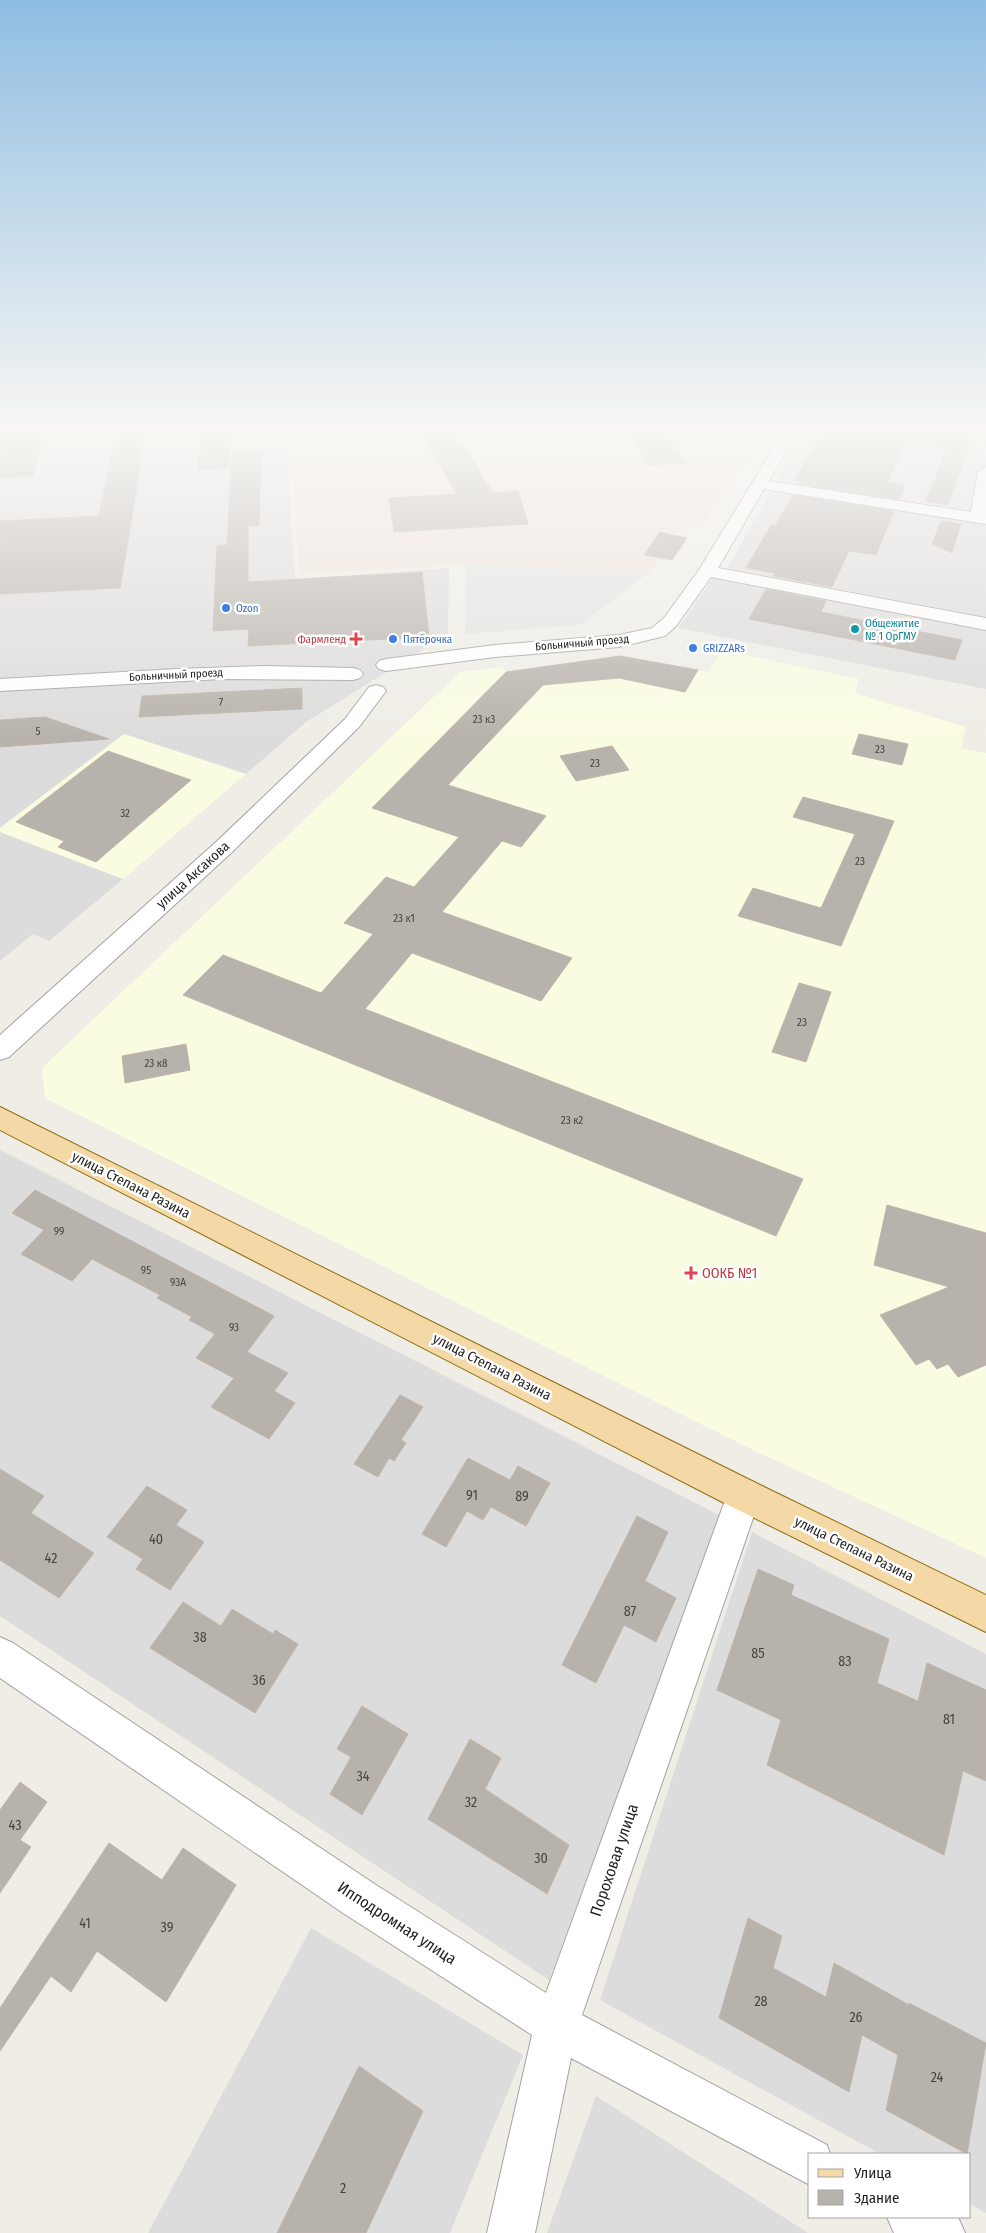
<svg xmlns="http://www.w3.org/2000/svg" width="986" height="2233" font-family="'Fira Sans Condensed',sans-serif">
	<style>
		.residential { fill: #dddcdc }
		.education { fill: #fafce2 }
		.military { fill: #efe2db }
		.parking { fill: #e3e3e3 }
		.building { fill: #b8b2ac; stroke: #c0b5aa }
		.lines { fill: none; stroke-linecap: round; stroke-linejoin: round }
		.minor-casing { stroke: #a3a3a3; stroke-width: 2 }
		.major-casing { stroke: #8d6d0d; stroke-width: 2 }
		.minor { fill: #fff; fill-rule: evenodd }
		.major { fill: #f4d9a7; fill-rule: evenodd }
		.shop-dot { fill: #3f7fe0; stroke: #fff; stroke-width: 2 }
		.culture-dot { fill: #0f9aa8; stroke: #fff; stroke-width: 2 }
		.health-dot { fill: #e0444e; stroke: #fff; stroke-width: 2 }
		.labels { text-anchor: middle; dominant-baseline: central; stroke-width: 5; stroke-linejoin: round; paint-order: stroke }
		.far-shop-label { font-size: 11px; fill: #366cbe; stroke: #fff; text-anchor: start }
		.far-culture-label { font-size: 11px; fill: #0d838f; stroke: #fff; text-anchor: start }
		.far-health-label { font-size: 11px; fill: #be3a42; stroke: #fff; text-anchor: end }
		.far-street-label { font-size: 11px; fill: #1f1f1f; stroke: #fff }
		.number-label { font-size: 11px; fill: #454442 }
		.street-label { font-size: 14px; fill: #1f1f1f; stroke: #fff }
		.health-label { font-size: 14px; fill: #be3a42; stroke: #fff; text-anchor: start }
		.near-number-label { font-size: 14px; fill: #454442 }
		.near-street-label { font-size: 16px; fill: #1f1f1f; stroke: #fff }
	</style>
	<rect width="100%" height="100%" fill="#efede6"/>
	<path class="residential" d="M 0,429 L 285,429 L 295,579 L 449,568 L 448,634 L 306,722 L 246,774 L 124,734 L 0,828 Z
		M 805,429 L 986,429 L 986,617 L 728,568 Z
		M 713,578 L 986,631 L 986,689 L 678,628 Z
		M 0,832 L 123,879 L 49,941 L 33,934 L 0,961 Z
		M 0,1150 L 721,1516 L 549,1980 L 0,1616 Z
		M 752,1532 L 986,1654 L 986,2213 L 970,2204 L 970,2154 L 880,2154 L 600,2000 Z
		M 311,1928 L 523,2055 L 450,2233 L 148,2233 Z
		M 596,2096 L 808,2233 L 547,2233 Z"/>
	<path class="education" d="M 722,650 L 859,679 L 855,693 L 966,727 L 961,748 L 986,753 L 986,1558 L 749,1448 L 45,1098 L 42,1068 L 460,672 L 503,667 L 506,672 L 620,656 L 709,672 Z
		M 124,734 L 246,774 L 123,879 L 0,832 L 0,828 Z"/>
	<path class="military" d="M 291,429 L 767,429 L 702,525 L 675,532 L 674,535 L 687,537 L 672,560 L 660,558 L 650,572 L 465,565 L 299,574 Z"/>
	<path class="parking" d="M 465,565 L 582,570 L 650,572 L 580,625 L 465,634 Z"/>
	<path class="building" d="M 117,429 L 144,429 L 139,463 L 141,463 L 120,588 L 0,594 L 0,521 L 99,516 Z
		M 202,429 L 231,429 L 228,468 L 198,470 Z
		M 419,429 L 453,429 L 493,493 L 518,491 L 528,524 L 394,532 L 389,498 L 457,494 Z
		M 628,429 L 664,429 L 685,463 L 649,465 Z
		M 824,429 L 975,429 L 948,505 L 926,501 L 947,449 L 906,443 L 888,482 L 905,485 L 899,499 L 799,484 L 801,481 L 795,480 Z
		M 44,432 L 33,476 L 0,477 L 0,435 Z
		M 261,452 L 259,525 L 248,526 L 248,582 L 422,572 L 429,637 L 248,646 L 249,629 L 213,631 L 217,545 L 227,545 L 232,454 Z
		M 793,495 L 894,511 L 876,555 L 849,551 L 832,587 L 773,576 L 775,573 L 746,568 L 771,525 L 775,526 Z
		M 941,521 L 961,524 L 952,553 L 932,544 Z
		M 660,532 L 687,538 L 672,560 L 644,555 Z
		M 766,589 L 826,601 L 821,612 L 962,640 L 955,660 L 749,619 Z
		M 620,656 L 698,670 L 685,692 L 619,678 L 543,685 L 448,785 L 546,816 L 521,847 L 502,841 L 442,912 L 572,958 L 541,1001 L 412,953 L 365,1009 L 803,1179 L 776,1236 L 183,995 L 223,955 L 321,993 L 373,934 L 344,923 L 386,877 L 414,887 L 459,837 L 372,808 L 506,672 Z
		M 302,688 L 302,709 L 139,717 L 142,696 Z
		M 45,717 L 109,739 L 0,747 L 0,720 Z
		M 859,734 L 908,744 L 902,765 L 852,754 Z
		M 612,746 L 629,770 L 576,781 L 560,756 Z
		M 108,751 L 191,780 L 96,862 L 58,847 L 64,841 L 16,822 Z
		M 803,797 L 894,821 L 841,946 L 738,916 L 753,888 L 821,908 L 855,834 L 793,817 Z
		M 799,983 L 831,992 L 806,1062 L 772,1052 Z
		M 186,1044 L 190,1070 L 125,1083 L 122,1056 Z
		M 35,1190 L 274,1316 L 247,1352 L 288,1373 L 274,1391 L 295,1403 L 269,1439 L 211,1407 L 234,1378 L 196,1358 L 215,1334 L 189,1320 L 192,1317 L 157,1298 L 160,1295 L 92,1259 L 72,1281 L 21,1254 L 44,1230 L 12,1213 Z
		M 887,1205 L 986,1233 L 986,1365 L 958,1377 L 948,1364 L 937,1369 L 929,1359 L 916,1365 L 880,1315 L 949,1287 L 874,1265 Z
		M 400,1395 L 423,1407 L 401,1440 L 406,1443 L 394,1461 L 389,1458 L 378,1477 L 354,1464 Z
		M 468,1458 L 510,1480 L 518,1466 L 550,1483 L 526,1526 L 491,1507 L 483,1520 L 467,1511 L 446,1547 L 422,1534 Z
		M 0,1469 L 44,1496 L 31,1513 L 94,1553 L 59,1598 L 0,1560 Z
		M 147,1486 L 187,1510 L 176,1525 L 204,1542 L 170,1590 L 136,1569 L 143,1559 L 107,1537 Z
		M 637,1516 L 668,1532 L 645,1581 L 676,1598 L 656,1642 L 624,1625 L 596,1683 L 562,1665 Z
		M 758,1569 L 794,1585 L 791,1595 L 889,1639 L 877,1683 L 918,1701 L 927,1663 L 986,1690 L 986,1781 L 963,1771 L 944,1855 L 767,1765 L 781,1720 L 717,1690 Z
		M 183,1602 L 221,1626 L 232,1609 L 273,1634 L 275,1630 L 298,1644 L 255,1713 L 150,1648 Z
		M 362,1706 L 408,1734 L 362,1815 L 330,1794 L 351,1757 L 337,1749 Z
		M 470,1739 L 501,1758 L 485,1789 L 569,1845 L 547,1894 L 428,1819 Z
		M 20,1782 L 47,1802 L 20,1840 L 31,1847 L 0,1893 L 0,1810 Z
		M 109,1843 L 162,1880 L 183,1848 L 236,1885 L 166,2002 L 97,1951 L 71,1992 L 51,1976 L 0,2051 L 0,2008 Z
		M 748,1918 L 782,1936 L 773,1968 L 826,1997 L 834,1963 L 909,2005 L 909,2003 L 986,2043 L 967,2154 L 886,2110 L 898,2055 L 862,2035 L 849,2092 L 719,2018 Z
		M 359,2066 L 423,2111 L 366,2233 L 277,2233 Z"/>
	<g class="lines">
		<defs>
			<path id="minor" d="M 785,429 L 799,429 L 769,481 L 971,512 L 978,472 L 986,467 L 986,524 L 764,489 L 718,568 L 986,618 L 986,630 L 711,577 L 676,626 L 665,636 L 619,647 L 495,657 L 386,671 L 379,669 L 376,665 L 379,661 L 386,659 L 495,645 L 619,635 L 652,628 L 664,618 L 699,570 Z
				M 265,666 L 353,668 L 360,670 L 363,674 L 360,678 L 353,680 L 221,679 L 0,691 L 0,679 L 176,669 Z
				M 376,685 L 383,687 L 386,691 L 359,727 L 231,853 L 9,1057 L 0,1060 L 0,1035 L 215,843 L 345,719 L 369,687 Z
				M 744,1478 L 756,1483 L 761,1495 L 582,2015 L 827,2145 L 830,2154 L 810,2154 L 810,2185 L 571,2058 L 535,2233 L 487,2233 L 532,2035 L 343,1913 L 0,1678 L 0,1637 L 13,1643 L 373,1883 L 546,1993 L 727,1495 L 732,1483 Z
				M 887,2217 L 958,2217 L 965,2233 L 894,2233 Z"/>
			<path id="major" d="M 0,1107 L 756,1483 L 986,1595 L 986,1632 L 732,1507 L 0,1130 Z"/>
		</defs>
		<use href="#minor" class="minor-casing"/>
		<use href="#major" class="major-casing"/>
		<use href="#minor" class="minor"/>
		<use href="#major" class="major"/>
	</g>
	<linearGradient id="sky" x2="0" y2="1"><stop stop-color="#8fbde2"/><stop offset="0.58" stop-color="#f8f7f4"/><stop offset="1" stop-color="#f8f7f4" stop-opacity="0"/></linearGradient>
	<rect width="986" height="741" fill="url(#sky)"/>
	<g class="shop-dot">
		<circle cx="226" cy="608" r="5"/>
		<circle cx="393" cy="639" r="5"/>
		<circle cx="693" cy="648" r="5"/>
	</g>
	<circle class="culture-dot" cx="855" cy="629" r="5"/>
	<g class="health-dot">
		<path d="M353.5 631.5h5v5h5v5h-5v5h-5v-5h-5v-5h5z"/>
		<path d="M688.5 1265.5h5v5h5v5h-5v5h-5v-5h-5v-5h5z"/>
	</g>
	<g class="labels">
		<g class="far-shop-label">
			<text x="236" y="608">Ozon</text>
			<text x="403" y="639">Пятёрочка</text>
			<text x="703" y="648">GRIZZARs</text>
		</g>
		<g class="far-culture-label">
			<text x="865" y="623">Общежитие<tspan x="865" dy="13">№ 1 ОрГМУ</tspan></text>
		</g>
		<g class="far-health-label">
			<text x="346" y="639">Фармленд</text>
		</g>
		<g class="far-street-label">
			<text transform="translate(582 643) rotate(-5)">Больничный проезд</text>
			<text transform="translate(176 675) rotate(-3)">Больничный проезд</text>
		</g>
		<g class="number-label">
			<text x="221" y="702">7</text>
			<text x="484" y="719">23 к3</text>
			<text x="38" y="731">5</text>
			<text x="880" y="749">23</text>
			<text x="595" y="763">23</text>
			<text x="125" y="813">32</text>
			<text x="860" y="861">23</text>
			<text x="404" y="918">23 к1</text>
			<text x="802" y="1022">23</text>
			<text x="156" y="1063">23 к8</text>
			<text x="572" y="1120">23 к2</text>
			<text x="59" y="1231">99</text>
			<text x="146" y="1270">95</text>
			<text x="178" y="1282">93А</text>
			<text x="234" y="1327">93</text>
		</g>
		<g class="street-label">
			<text transform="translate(193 875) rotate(-42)">улица Аксакова</text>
			<text transform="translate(131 1185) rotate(27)">улица Степана Разина</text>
			<text transform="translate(492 1367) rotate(27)">улица Степана Разина</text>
			<text transform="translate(854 1549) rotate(26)">улица Степана Разина</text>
		</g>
		<g class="health-label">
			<text x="702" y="1273">ООКБ №1</text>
		</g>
		<g class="near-number-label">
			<text x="472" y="1495">91</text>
			<text x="522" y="1496">89</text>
			<text x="156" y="1539">40</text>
			<text x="51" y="1558">42</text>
			<text x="630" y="1611">87</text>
			<text x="200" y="1637">38</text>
			<text x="758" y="1653">85</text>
			<text x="845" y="1661">83</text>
			<text x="259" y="1680">36</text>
			<text x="949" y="1719">81</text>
			<text x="363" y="1776">34</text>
			<text x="471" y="1802">32</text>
			<text x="15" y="1825">43</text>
			<text x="541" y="1858">30</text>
			<text x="85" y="1923">41</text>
			<text x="167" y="1927">39</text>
			<text x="761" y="2001">28</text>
			<text x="856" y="2017">26</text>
			<text x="937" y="2077">24</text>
			<text x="343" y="2188">2</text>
		</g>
		<g class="near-street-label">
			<text transform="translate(614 1860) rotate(-71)">Пороховая улица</text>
			<text transform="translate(397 1923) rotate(33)">Ипподромная улица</text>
		</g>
	</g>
	<rect x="808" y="2153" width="162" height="65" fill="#ffffff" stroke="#a5a5a5"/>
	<rect x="818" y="2169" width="25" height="8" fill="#f4d9a7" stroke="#a5a5a5"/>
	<text x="854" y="2178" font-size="15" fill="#1f1f1f">Улица</text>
	<rect x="818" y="2190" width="25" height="15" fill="#b8b2ac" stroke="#a5a5a5"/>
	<text x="854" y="2203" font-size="15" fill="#1f1f1f">Здание</text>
</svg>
